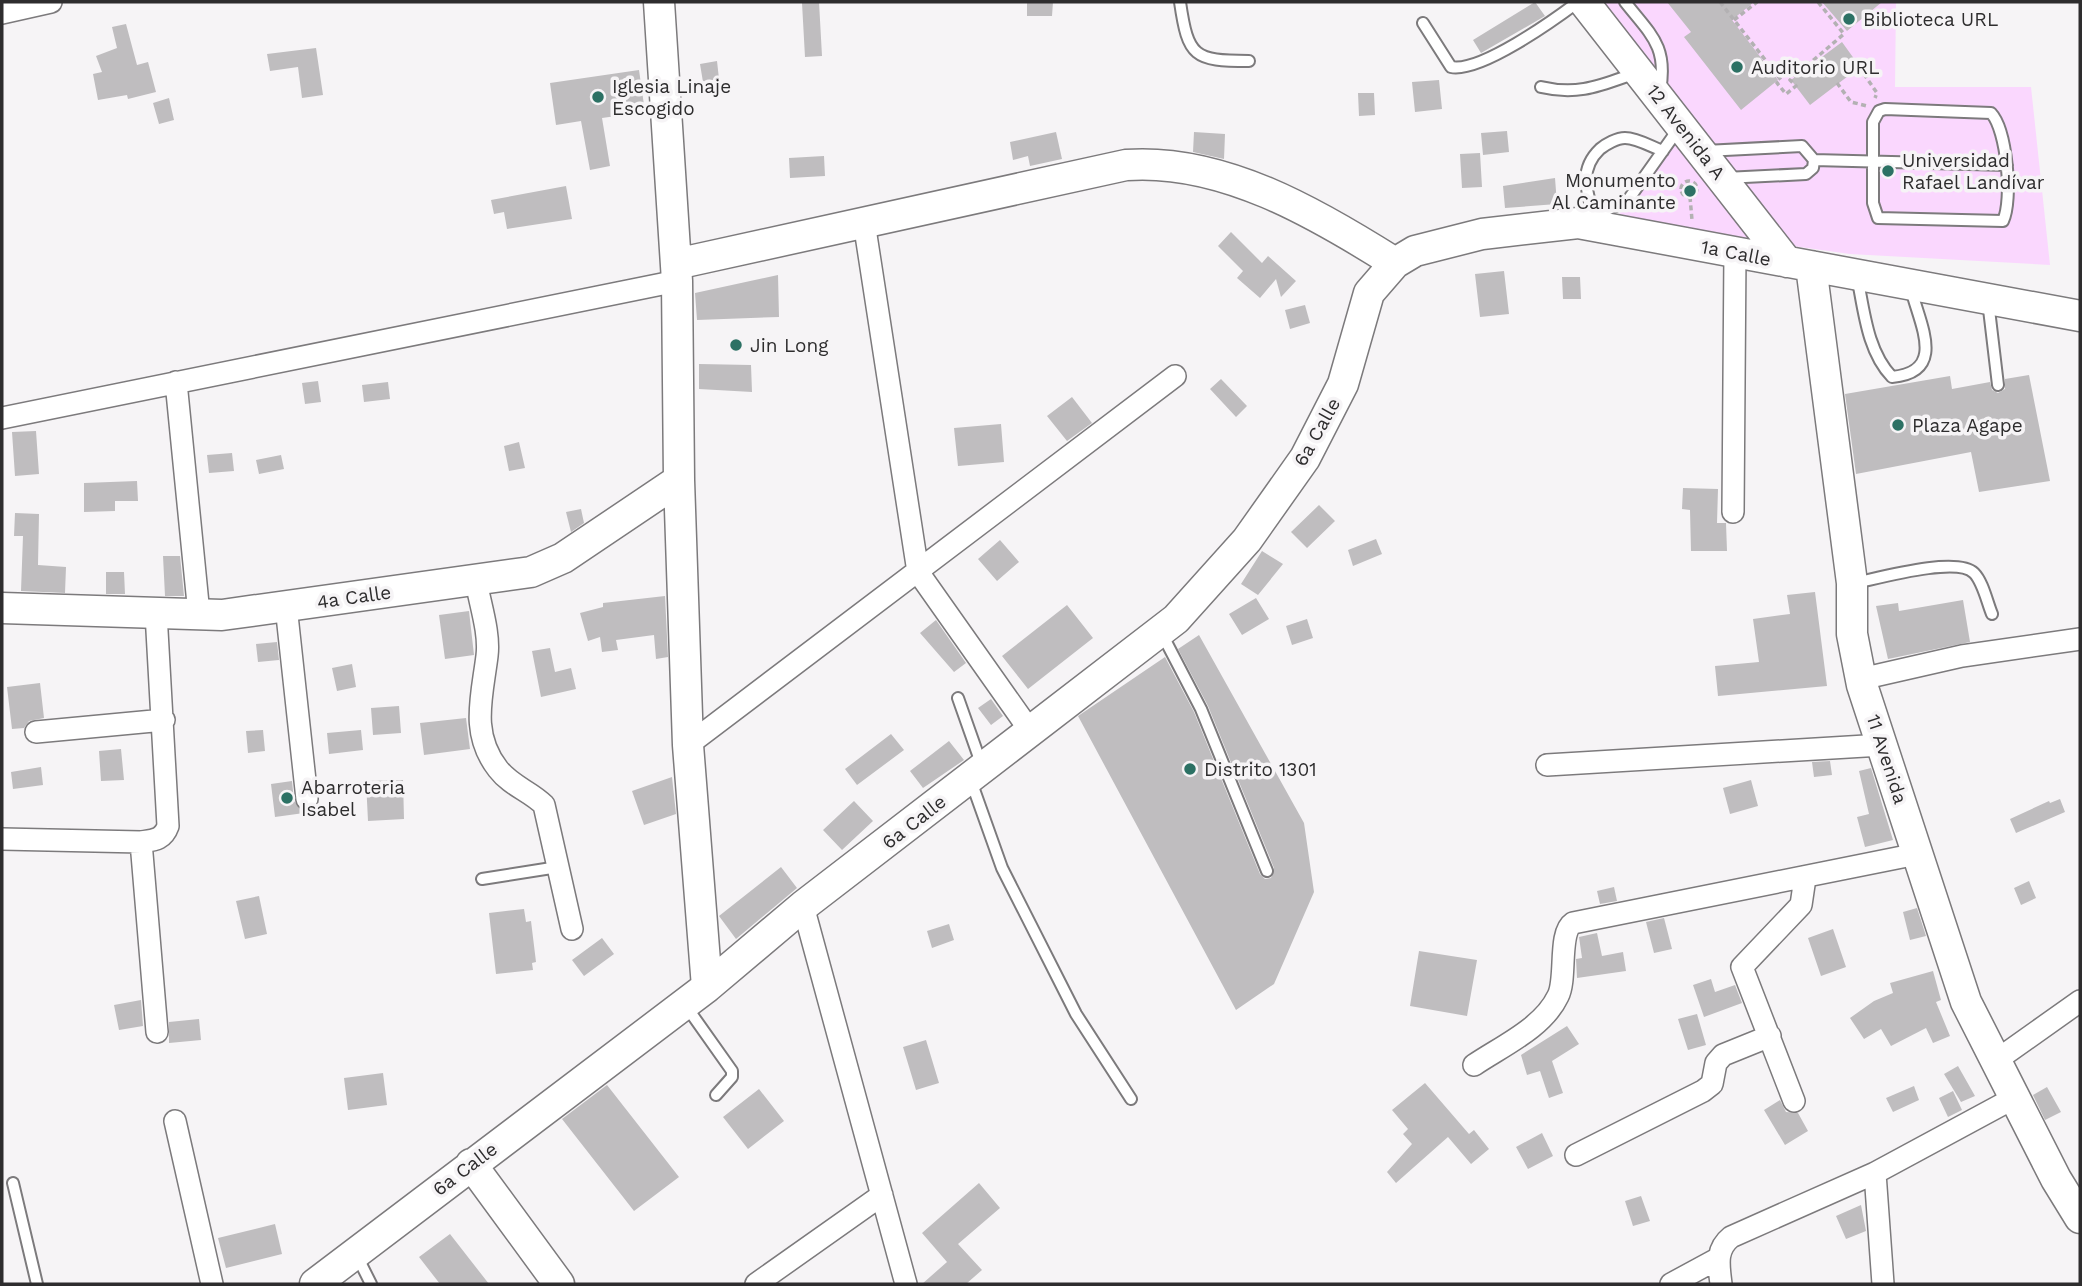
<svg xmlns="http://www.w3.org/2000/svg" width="2082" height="1286" font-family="'Work Sans',sans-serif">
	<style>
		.green { fill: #fad7fe }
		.building { fill: #bfbdbf }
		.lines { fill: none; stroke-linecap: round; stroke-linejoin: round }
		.lane-casing { stroke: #7c7a7c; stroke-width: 14 }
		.street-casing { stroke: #7c7a7c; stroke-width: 24 }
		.secondary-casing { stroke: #7c7a7c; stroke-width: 33 }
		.path { stroke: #b3b1b3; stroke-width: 3.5; stroke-dasharray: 5 3.5; stroke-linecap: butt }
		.lane { stroke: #fff; stroke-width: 10 }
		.street { stroke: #fff; stroke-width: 21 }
		.secondary { stroke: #fff; stroke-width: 30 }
		.poi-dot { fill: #2c7164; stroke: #f6f4f6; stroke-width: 2.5 }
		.labels { text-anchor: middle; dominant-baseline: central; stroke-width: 7; stroke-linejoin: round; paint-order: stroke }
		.poi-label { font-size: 19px; fill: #2e2d2e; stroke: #f6f4f6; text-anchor: start }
		.street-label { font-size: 19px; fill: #2e2d2e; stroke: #f6f4f6 }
	</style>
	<rect width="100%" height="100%" fill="#f6f4f6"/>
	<path class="green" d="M 1594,2 L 1896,2 L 1895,87 L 2031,87 L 2050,265 L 1850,254 L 1793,246 Z
		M 1675,121 L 1777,256 L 1614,223 Z"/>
	<path class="building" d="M 819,2 L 822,56 L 805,57 L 802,3 Z
		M 1027,2 L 1053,2 L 1052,16 L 1027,16 Z
		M 1535,2 L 1545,16 L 1481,53 L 1473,40 Z
		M 1667,2 L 1754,2 L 1732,20 L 1778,80 L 1741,110 L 1684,37 L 1691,32 Z
		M 1822,2 L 1882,2 L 1847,31 Z
		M 126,24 L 137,65 L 148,62 L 156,92 L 128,99 L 127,95 L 98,100 L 93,74 L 102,72 L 96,56 L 117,48 L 112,27 Z
		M 1842,42 L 1860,67 L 1810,105 L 1791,80 Z
		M 316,48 L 323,95 L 302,98 L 298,67 L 270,71 L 267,54 Z
		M 717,61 L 719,79 L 703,82 L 700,64 Z
		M 639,70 L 645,112 L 602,118 L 610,166 L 590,170 L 581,121 L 556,125 L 550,83 Z
		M 1439,80 L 1442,109 L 1415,112 L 1412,82 Z
		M 1358,93 L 1374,93 L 1375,115 L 1359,116 Z
		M 169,98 L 174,120 L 159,124 L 153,103 Z
		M 1507,131 L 1509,152 L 1483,155 L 1481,133 Z
		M 1056,132 L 1062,159 L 1030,166 L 1028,156 L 1013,160 L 1010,142 Z
		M 1194,132 L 1225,134 L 1224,159 L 1193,152 Z
		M 1480,153 L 1482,187 L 1462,188 L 1460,154 Z
		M 824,156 L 825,176 L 790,178 L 789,158 Z
		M 1555,178 L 1557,204 L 1505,208 L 1503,186 Z
		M 566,186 L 572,219 L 507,229 L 504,212 L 494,214 L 491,200 Z
		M 1231,232 L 1262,263 L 1268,256 L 1296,281 L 1281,297 L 1276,279 L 1260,298 L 1237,278 L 1243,271 L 1218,246 Z
		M 1504,271 L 1509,314 L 1480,317 L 1475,274 Z
		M 778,275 L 779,317 L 697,320 L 695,293 Z
		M 1562,277 L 1580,277 L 1581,299 L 1563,299 Z
		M 1305,305 L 1310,323 L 1290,329 L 1285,310 Z
		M 699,364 L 751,365 L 752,392 L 699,389 Z
		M 2029,375 L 2050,481 L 1979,492 L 1971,452 L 1856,474 L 1845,394 L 1950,376 L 1952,389 L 1990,382 L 1992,390 L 1998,393 L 2005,389 L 2005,379 Z
		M 1221,379 L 1247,406 L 1236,417 L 1210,389 Z
		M 318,381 L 321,402 L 305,404 L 302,383 Z
		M 388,382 L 390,399 L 364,402 L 362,385 Z
		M 1072,397 L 1092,423 L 1067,441 L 1047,416 Z
		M 1001,424 L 1004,462 L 958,466 L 954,428 Z
		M 36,431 L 39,474 L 15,476 L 12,432 Z
		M 519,442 L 525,468 L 509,471 L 504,446 Z
		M 232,453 L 234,471 L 209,473 L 207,455 Z
		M 281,455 L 284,469 L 259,474 L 256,460 Z
		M 137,481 L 138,501 L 115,501 L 115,511 L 84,512 L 84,483 Z
		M 1683,488 L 1718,489 L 1717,523 L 1726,523 L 1727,551 L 1691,551 L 1690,510 L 1682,509 Z
		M 1319,505 L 1335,521 L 1307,548 L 1291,532 Z
		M 581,509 L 584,523 L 571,532 L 566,512 Z
		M 15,513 L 39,514 L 38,565 L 66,567 L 65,593 L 21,591 L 23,536 L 14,536 Z
		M 1376,539 L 1382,554 L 1353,566 L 1348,550 Z
		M 1000,540 L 1019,562 L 997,581 L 978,559 Z
		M 1262,551 L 1283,564 L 1258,595 L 1241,584 Z
		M 163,556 L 180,556 L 184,596 L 165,596 Z
		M 106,572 L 124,572 L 125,594 L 106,594 Z
		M 1815,592 L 1827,686 L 1718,696 L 1715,666 L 1759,662 L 1753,619 L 1790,614 L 1787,595 Z
		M 665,596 L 668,657 L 656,659 L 654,635 L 616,640 L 618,650 L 602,652 L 600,637 L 588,641 L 580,613 L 603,607 L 603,603 Z
		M 1256,598 L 1269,619 L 1242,635 L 1229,614 Z
		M 1963,600 L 1970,642 L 1888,659 L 1876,606 L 1898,603 L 1899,611 Z
		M 1067,605 L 1093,638 L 1028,689 L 1002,656 Z
		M 469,611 L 474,655 L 445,659 L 439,615 Z
		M 1307,619 L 1313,638 L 1292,645 L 1286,626 Z
		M 936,620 L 966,663 L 954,672 L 920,633 Z
		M 1199,635 L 1304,823 L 1314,892 L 1274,984 L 1236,1010 L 1078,716 L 1165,657 L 1194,712 L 1260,874 L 1265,879 L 1271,878 L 1274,868 L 1208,706 L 1178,649 Z
		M 277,642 L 279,660 L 258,662 L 256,644 Z
		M 550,648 L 555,672 L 571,668 L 576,689 L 541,697 L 532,651 Z
		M 352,664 L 356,687 L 337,691 L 332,668 Z
		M 40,683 L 44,718 L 29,721 L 24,728 L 12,729 L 7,687 Z
		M 991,699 L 1003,716 L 991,725 L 978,708 Z
		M 399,706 L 401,733 L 373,735 L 371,708 Z
		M 466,718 L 470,749 L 424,755 L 420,723 Z
		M 263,730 L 265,751 L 248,753 L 246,731 Z
		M 361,730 L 363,750 L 329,754 L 327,733 Z
		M 891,734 L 904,750 L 857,785 L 845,769 Z
		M 949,741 L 964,760 L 923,788 L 910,771 Z
		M 121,749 L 124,780 L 101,781 L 99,751 Z
		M 1830,761 L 1832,775 L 1814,777 L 1812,762 Z
		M 41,767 L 43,785 L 13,789 L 11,772 Z
		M 1871,768 L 1893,840 L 1865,847 L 1857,817 L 1869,814 L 1859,771 Z
		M 672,777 L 676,814 L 644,825 L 632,791 Z
		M 403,780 L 404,819 L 368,821 L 366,781 Z
		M 1751,780 L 1758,806 L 1730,814 L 1723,788 Z
		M 292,781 L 294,801 L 304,813 L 275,817 L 271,784 Z
		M 2060,799 L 2065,812 L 2016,833 L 2010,819 L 2049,801 L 2050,803 Z
		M 854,801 L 873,821 L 842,850 L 823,830 Z
		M 781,867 L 797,888 L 736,939 L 719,916 Z
		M 2029,881 L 2036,898 L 2021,905 L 2014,888 Z
		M 1614,887 L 1617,901 L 1600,904 L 1597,891 Z
		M 259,896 L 267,934 L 245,939 L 236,901 Z
		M 1917,908 L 1926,936 L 1910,940 L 1903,912 Z
		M 524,909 L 526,922 L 531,921 L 536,962 L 532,963 L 533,970 L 496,974 L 489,913 Z
		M 1664,918 L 1672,949 L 1654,953 L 1646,922 Z
		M 949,924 L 954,940 L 932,948 L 927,931 Z
		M 1833,929 L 1846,967 L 1821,976 L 1808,938 Z
		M 1597,933 L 1602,956 L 1623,952 L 1626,971 L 1577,978 L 1576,959 L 1582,958 L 1579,937 Z
		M 602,938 L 614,954 L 584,976 L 572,960 Z
		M 1419,951 L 1477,960 L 1467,1016 L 1410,1006 Z
		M 1933,971 L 1941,1000 L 1936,1002 L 1950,1036 L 1933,1043 L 1926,1028 L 1891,1046 L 1881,1029 L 1864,1039 L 1850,1018 L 1874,1001 L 1893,993 L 1890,983 Z
		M 1711,979 L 1715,992 L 1735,985 L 1742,1003 L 1704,1017 L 1693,985 Z
		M 141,1000 L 143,1026 L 119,1030 L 114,1005 Z
		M 1697,1014 L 1706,1045 L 1688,1050 L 1678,1019 Z
		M 199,1019 L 201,1040 L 169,1043 L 169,1022 Z
		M 1567,1026 L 1579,1044 L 1552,1061 L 1563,1093 L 1549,1098 L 1540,1071 L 1527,1075 L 1521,1055 Z
		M 926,1040 L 939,1083 L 916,1090 L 903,1047 Z
		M 1958,1066 L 1975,1096 L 1961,1102 L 1944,1074 Z
		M 383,1073 L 387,1105 L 348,1110 L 344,1078 Z
		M 1425,1083 L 1469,1134 L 1474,1130 L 1489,1149 L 1471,1164 L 1448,1137 L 1396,1183 L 1387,1172 L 1412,1144 L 1403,1134 L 1408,1129 L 1392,1110 Z
		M 607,1085 L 679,1177 L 634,1211 L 562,1119 Z
		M 1914,1086 L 1919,1100 L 1893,1112 L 1886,1098 Z
		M 2047,1087 L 2061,1112 L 2045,1120 L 2033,1095 Z
		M 759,1089 L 784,1121 L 748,1149 L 723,1117 Z
		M 1953,1091 L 1962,1110 L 1948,1117 L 1939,1098 Z
		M 1780,1100 L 1786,1112 L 1798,1113 L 1808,1131 L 1785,1145 L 1764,1110 Z
		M 1542,1133 L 1553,1156 L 1528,1169 L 1516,1147 Z
		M 979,1183 L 1000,1208 L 958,1244 L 982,1270 L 966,1284 L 922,1284 L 947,1262 L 922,1233 Z
		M 1641,1196 L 1650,1221 L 1633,1226 L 1625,1201 Z
		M 1861,1205 L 1866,1231 L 1846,1239 L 1836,1216 Z
		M 275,1224 L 282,1254 L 226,1268 L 218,1238 Z
		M 450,1234 L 489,1284 L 440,1284 L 419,1257 Z"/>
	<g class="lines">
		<defs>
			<path id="lane" d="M 1180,2 C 1188,57 1194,61 1249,61
				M 1625,2 C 1651,35 1668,46 1660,91
				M 1423,23 L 1451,67 C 1480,73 1554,20 1578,2
				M 1541,87 C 1579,96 1601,85 1636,73
				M 1885,109 L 1991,113 C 2007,130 2013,200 2003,221 L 1878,218 L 1873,203 L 1873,122 L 1879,111 Z
				M 1705,151 L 1802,146 L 1814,160
				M 1814,160 L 2007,165
				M 1725,178 L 1806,174 L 1813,168 L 1814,160
				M 1594,216 C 1586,190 1579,169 1600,149 C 1606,144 1617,138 1625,138 C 1637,138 1652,147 1663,151
				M 1590,218 L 1628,200 L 1679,128
				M 1857,276 C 1864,310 1867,351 1892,377 C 1947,372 1920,325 1911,289
				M 1988,301 L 1998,385
				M 1855,583 C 1879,578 1957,556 1974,573 C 1983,582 1987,602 1992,614
				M 1162,634 L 1201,709 L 1267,871
				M 958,698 L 982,766
				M 971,781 L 1002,868 L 1076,1014 L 1131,1099
				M 482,879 L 558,867
				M 686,1006 L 732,1071 L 732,1077 L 716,1095
				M 13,1183 L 37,1284
				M 357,1256 L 371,1284"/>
			<path id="street" d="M 2,13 L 51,2
				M 864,222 L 918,572 L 1031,732
				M 176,382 L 199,614
				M 2,418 L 677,281
				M 1733,512 L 1735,252
				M 476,581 C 480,604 490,633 487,656 C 482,697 470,733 498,769 C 511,786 530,791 544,805 L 572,929
				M 286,606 L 307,799
				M 1861,679 L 1962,656 L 2080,639
				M 36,732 L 164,720
				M 688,745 L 1175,376
				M 1547,765 L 1882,745
				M 2,839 L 141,842 C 154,840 163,840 168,826 L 156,613
				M 141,842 L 157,1032
				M 803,906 L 906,1284
				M 1994,1062 L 2080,1001
				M 1474,1065 C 1502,1046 1543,1028 1558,996 C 1567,979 1558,933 1573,923 L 1917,854
				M 1794,1101 L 1742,967 L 1801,905 L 1805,878
				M 175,1121 L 212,1284
				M 1576,1155 L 1703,1091 L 1712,1084 L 1716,1063 L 1723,1055 L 1770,1036
				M 1875,1173 L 1883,1284
				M 756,1284 L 882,1195
				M 1671,1284 L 1719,1258
				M 1721,1284 C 1719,1266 1715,1250 1731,1237 L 1875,1173 L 2014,1098"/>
			<path id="secondary" d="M 659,2 L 677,281 L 679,480 L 688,745 L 707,987
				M 1584,2 L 1787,262
				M 676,264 L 1126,165 C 1222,158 1316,213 1395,263
				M 1811,266 L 1852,583 L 1852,634 L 1862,685 L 1966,1002 L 2056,1179 L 2080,1218
				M 2,608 L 222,615 L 531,572 L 563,558 L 679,480
				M 471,1164 L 559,1284
				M 315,1284 L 707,987 L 803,906 L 1176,619 L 1247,540 L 1305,458 L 1343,384 L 1369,293 L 1395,263 L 1415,251 L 1482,234 L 1578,223 L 2080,316"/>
		</defs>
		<use href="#lane" class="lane-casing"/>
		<use href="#street" class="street-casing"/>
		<use href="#secondary" class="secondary-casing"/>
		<path class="path" d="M 1720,2 L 1781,80 L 1777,83 L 1786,94 L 1796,86 L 1790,80 L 1844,34 L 1818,2
			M 1734,20 L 1757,2
			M 1859,67 L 1877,93 L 1875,98
			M 1837,83 L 1851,102 L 1867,106
			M1681 189a8 8 0 1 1 16 0a8 8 0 1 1-16 0Z
			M 1690,197 L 1692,220"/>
		<use href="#lane" class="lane"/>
		<use href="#street" class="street"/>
		<use href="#secondary" class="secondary"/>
	</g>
	<g class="poi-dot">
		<circle cx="1849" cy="19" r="7"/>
		<circle cx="1737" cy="67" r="7"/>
		<circle cx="598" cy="97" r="7"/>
		<circle cx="1888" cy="171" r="7"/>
		<circle cx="1690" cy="191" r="7"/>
		<circle cx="736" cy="345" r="7"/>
		<circle cx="1898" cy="425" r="7"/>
		<circle cx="1190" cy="769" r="7"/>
		<circle cx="287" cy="798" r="7"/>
	</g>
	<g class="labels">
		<g class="poi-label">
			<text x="1863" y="19">Biblioteca URL</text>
			<text x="1751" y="67">Auditorio URL</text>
			<text x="612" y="86">Iglesia Linaje<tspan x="612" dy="22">Escogido</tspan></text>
			<text x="1902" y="160">Universidad<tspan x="1902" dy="22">Rafael Landívar</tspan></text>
			<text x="1676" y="180" text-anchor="end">Monumento<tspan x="1676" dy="22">Al Caminante</tspan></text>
			<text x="750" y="345">Jin Long</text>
			<text x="1912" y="425">Plaza Agape</text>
			<text x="1204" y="769">Distrito 1301</text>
			<text x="301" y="787">Abarroteria<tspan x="301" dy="22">Isabel</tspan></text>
		</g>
		<g class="street-label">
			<text transform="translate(1686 132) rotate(52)">12 Avenida A</text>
			<text transform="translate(1736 253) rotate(11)">1a Calle</text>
			<text transform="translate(1317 432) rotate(-61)">6a Calle</text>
			<text transform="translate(354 597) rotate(-8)">4a Calle</text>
			<text transform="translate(1887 759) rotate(72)">11 Avenida</text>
			<text transform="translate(914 822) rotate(-38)">6a Calle</text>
			<text transform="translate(465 1169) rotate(-37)">6a Calle</text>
		</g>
	</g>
	<rect width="2082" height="1286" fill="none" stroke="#2e2d2e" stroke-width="7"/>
</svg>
